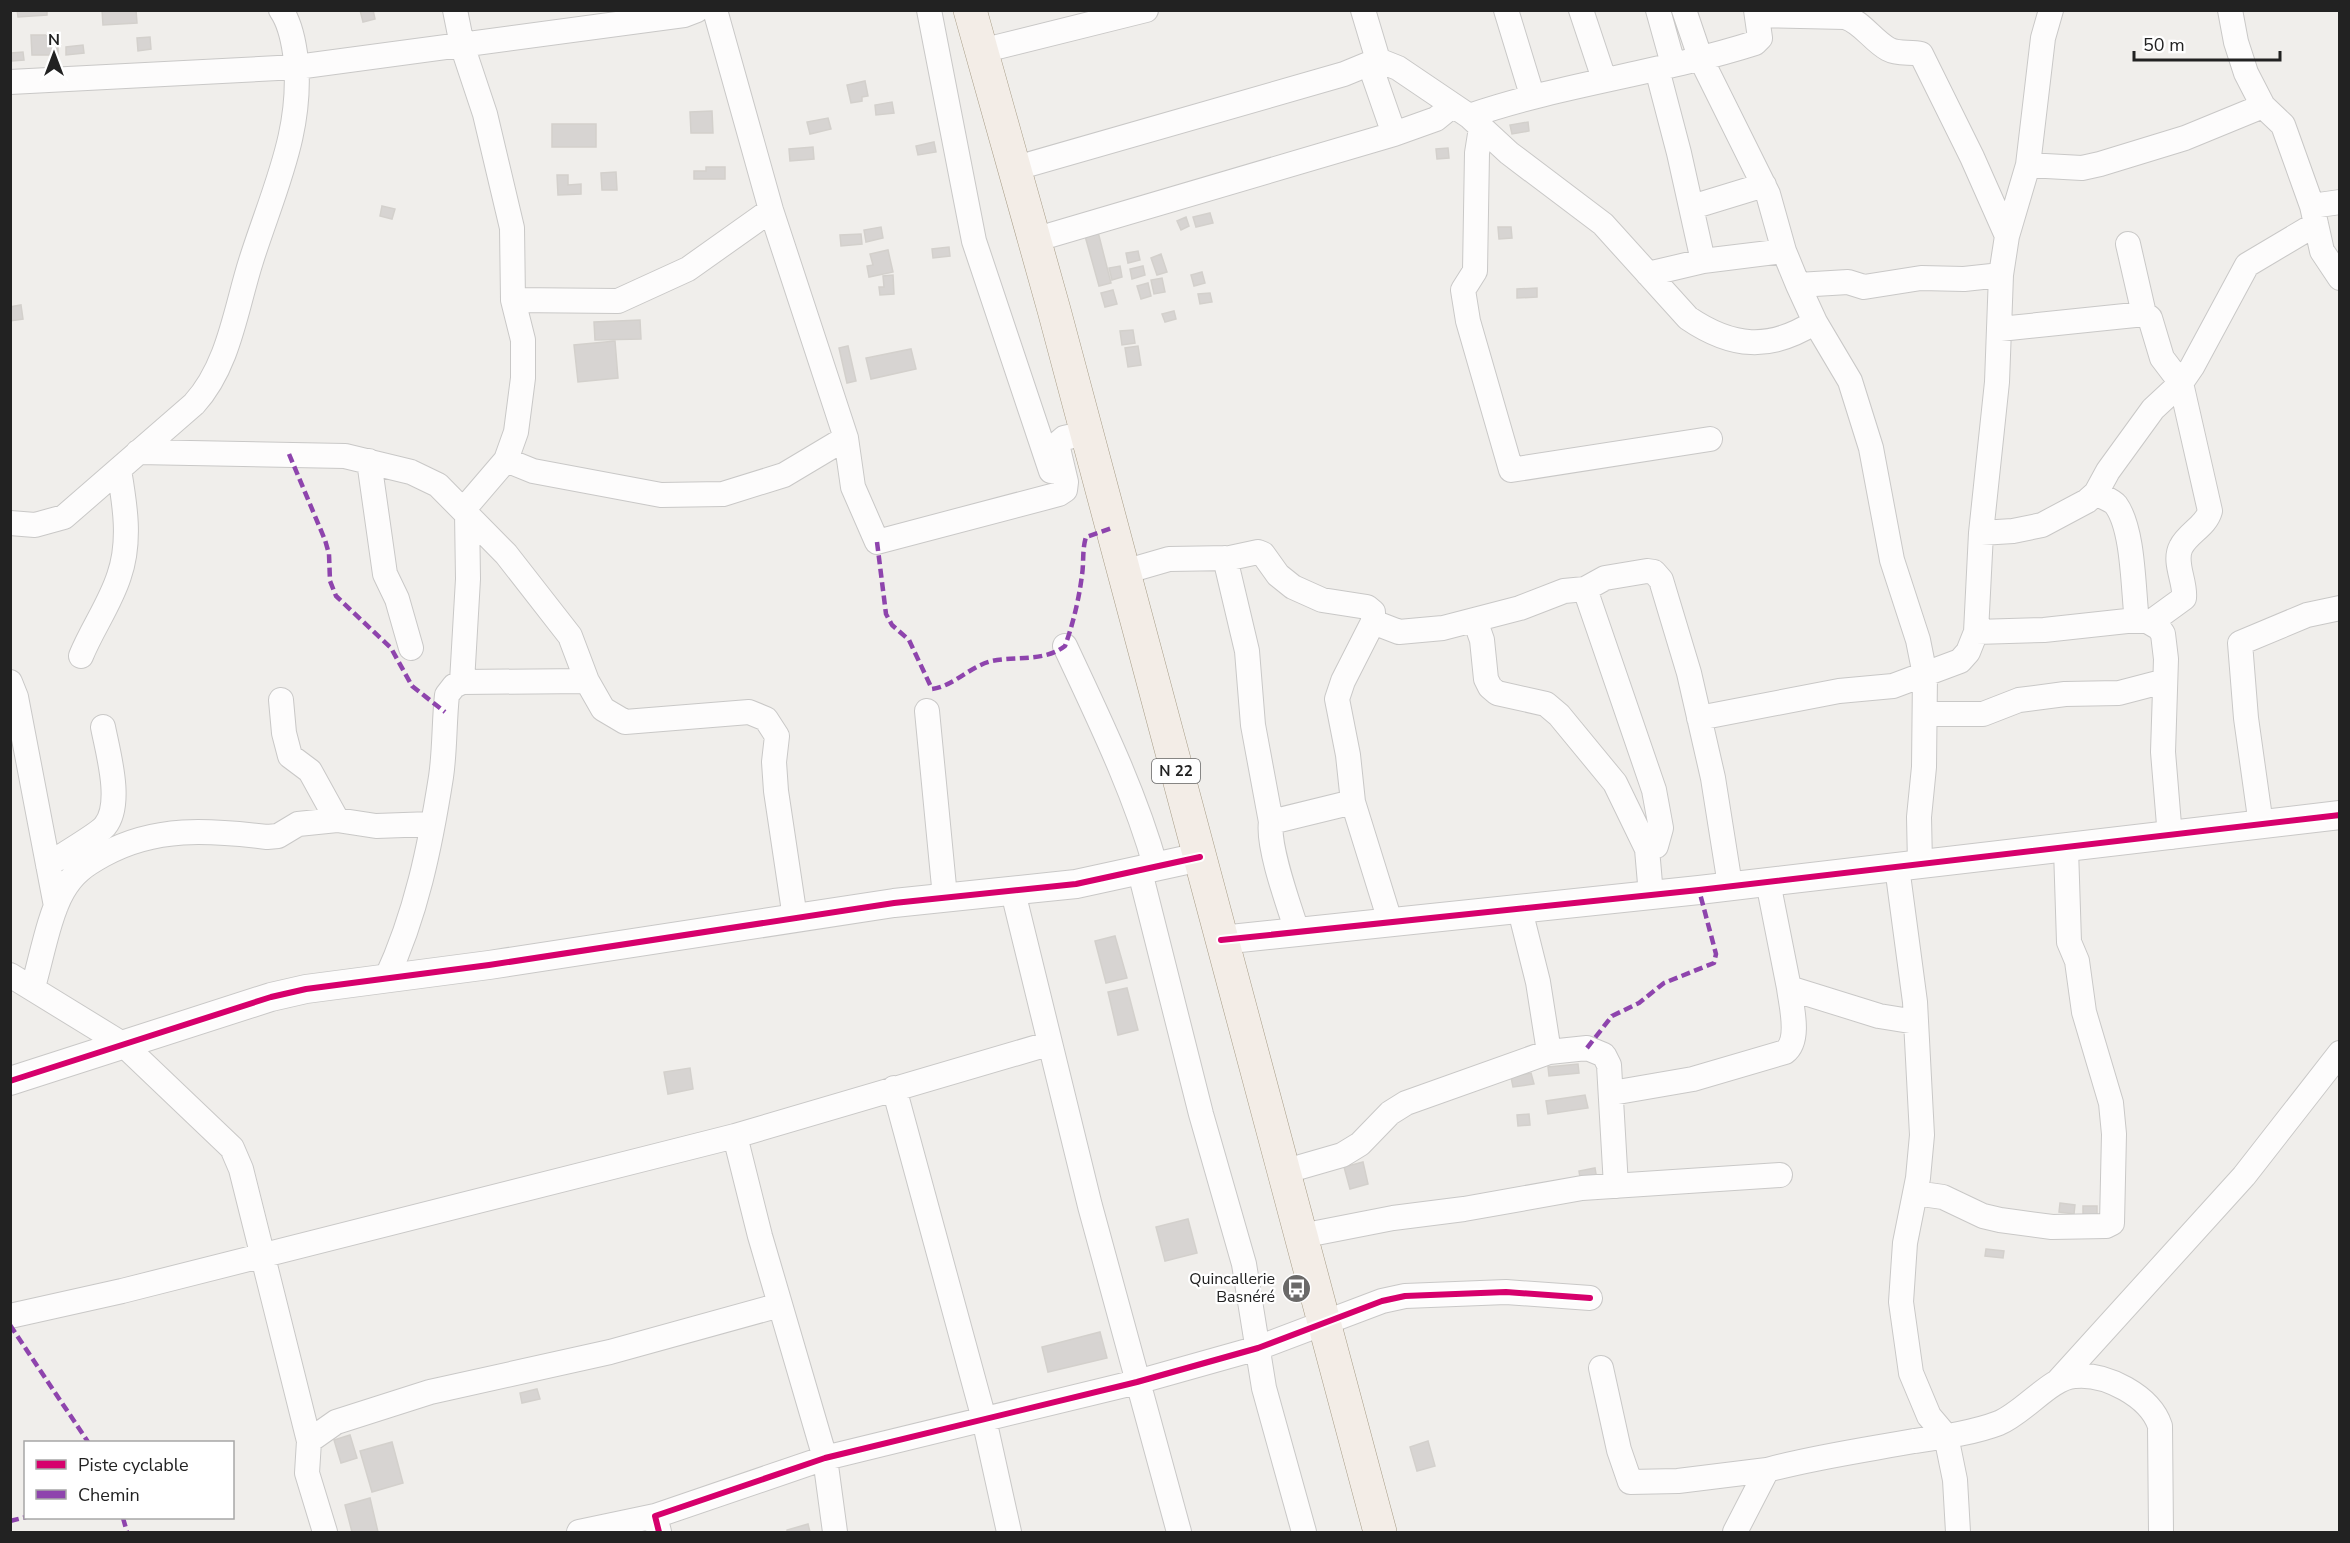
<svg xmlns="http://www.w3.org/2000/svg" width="2350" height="1543" font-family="'Nunito Sans',sans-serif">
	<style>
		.building { fill: #d7d4d2; stroke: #d3d0cc; stroke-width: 1.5 }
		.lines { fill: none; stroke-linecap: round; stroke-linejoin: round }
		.minor-casing { stroke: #c9c8c7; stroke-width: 26 }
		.tertiary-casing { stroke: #c9c8c7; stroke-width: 30 }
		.primary-casing { stroke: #a79c86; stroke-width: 34 }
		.minor { stroke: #fdfcfc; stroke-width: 24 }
		.tertiary { stroke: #fdfcfc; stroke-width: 28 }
		.primary { stroke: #f3ede7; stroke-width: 33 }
		.quiet { stroke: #8e44ad; stroke-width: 4.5; stroke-dasharray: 9 4.5; stroke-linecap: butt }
		.cycleway-casing { stroke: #fff; stroke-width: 10 }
		.cycleway { stroke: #d6006c; stroke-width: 6 }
		.labels { text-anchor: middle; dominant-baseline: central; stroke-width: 4.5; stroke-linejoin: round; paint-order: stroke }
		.shield { fill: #fff; stroke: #646464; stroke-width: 1.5 }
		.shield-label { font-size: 15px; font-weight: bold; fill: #222 }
		.poi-label { font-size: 16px; fill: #222; stroke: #fff; text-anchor: end }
	</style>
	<rect width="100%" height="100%" fill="#f0eeeb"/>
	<path class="building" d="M 17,10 L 47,10 L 47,15 L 18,17 Z
		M 102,10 L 136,10 L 137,23 L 103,25 Z
		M 360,10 L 373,10 L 375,19 L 363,22 Z
		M 31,35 L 58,35 L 58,55 L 32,55 Z
		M 150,37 L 151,49 L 138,51 L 137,38 Z
		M 83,45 L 84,53 L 66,55 L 66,47 Z
		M 23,52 L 24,60 L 12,61 L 11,53 Z
		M 865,81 L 868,96 L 862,97 L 862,101 L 851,103 L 847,85 Z
		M 892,102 L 894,113 L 876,115 L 875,105 Z
		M 712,111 L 713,133 L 691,133 L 690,112 Z
		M 828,118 L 831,129 L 810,134 L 807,122 Z
		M 1528,122 L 1529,131 L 1512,134 L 1510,125 Z
		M 552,124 L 596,124 L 596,147 L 552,147 Z
		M 934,142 L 936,152 L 918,155 L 916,146 Z
		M 813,147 L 814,159 L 790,161 L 789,149 Z
		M 1448,148 L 1449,158 L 1437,159 L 1436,149 Z
		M 706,167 L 725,167 L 725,179 L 694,179 L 694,171 L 706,171 Z
		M 616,172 L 617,190 L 602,190 L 601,173 Z
		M 557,175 L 568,175 L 568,185 L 581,184 L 581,194 L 558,195 Z
		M 382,206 L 395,209 L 392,219 L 380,216 Z
		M 1210,213 L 1213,223 L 1196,227 L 1193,217 Z
		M 1186,217 L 1189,226 L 1181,230 L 1177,221 Z
		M 881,227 L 883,238 L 866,242 L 864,230 Z
		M 1498,227 L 1511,227 L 1512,238 L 1499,239 Z
		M 1098,232 L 1111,283 L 1099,286 L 1085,236 Z
		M 861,234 L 862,244 L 841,246 L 840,235 Z
		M 949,247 L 950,256 L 933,258 L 932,249 Z
		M 888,250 L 893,272 L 869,277 L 867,266 L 873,265 L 870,254 Z
		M 1138,251 L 1140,260 L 1128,263 L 1126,253 Z
		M 1161,254 L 1167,272 L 1157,275 L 1151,258 Z
		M 1120,266 L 1122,277 L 1112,280 L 1109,268 Z
		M 1143,266 L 1145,275 L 1132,279 L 1130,269 Z
		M 1202,272 L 1205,283 L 1194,286 L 1191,275 Z
		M 893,275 L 894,294 L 880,295 L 879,287 L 884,287 L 883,276 Z
		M 1162,278 L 1165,292 L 1154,294 L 1151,280 Z
		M 1148,283 L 1151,296 L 1141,299 L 1137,286 Z
		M 1537,288 L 1537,297 L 1517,298 L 1517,289 Z
		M 1113,290 L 1117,304 L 1105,307 L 1101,293 Z
		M 1210,293 L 1212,302 L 1200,304 L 1198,294 Z
		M 21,305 L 23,319 L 10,321 L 10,307 Z
		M 1174,311 L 1176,319 L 1165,322 L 1162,314 Z
		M 640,320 L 641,339 L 595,340 L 594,322 Z
		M 1133,330 L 1135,343 L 1122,345 L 1120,331 Z
		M 615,341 L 618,378 L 578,382 L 574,345 Z
		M 848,346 L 856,381 L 847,383 L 839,348 Z
		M 1138,346 L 1141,365 L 1128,367 L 1125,348 Z
		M 911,349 L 916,369 L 871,379 L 866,358 Z
		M 1115,936 L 1127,978 L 1106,983 L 1095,941 Z
		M 1127,988 L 1138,1030 L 1118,1035 L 1108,992 Z
		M 1578,1064 L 1579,1073 L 1549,1076 L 1548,1067 Z
		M 690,1068 L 693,1089 L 668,1094 L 664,1072 Z
		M 1531,1073 L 1534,1084 L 1513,1087 L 1511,1077 Z
		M 1585,1095 L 1588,1108 L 1548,1114 L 1546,1101 Z
		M 1529,1114 L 1530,1125 L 1518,1126 L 1517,1115 Z
		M 1363,1162 L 1368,1184 L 1350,1189 L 1344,1167 Z
		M 1595,1168 L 1597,1180 L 1581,1183 L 1579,1171 Z
		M 2060,1203 L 2075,1205 L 2074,1214 L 2059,1212 Z
		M 2083,1206 L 2097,1206 L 2097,1217 L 2083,1217 Z
		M 1188,1219 L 1197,1253 L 1165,1261 L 1156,1227 Z
		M 1986,1249 L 2004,1251 L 2003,1258 L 1985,1256 Z
		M 1100,1332 L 1107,1358 L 1048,1372 L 1042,1347 Z
		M 537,1389 L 540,1399 L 522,1403 L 520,1393 Z
		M 350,1435 L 357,1458 L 341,1463 L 334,1440 Z
		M 1428,1441 L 1435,1466 L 1417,1471 L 1410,1447 Z
		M 392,1442 L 403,1483 L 372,1492 L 360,1451 Z
		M 370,1498 L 378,1532 L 352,1532 L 345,1505 Z
		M 808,1524 L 810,1532 L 787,1532 L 787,1530 Z"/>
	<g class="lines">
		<defs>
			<path id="minor" d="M 455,10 L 462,45 L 485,114 L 512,228 L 513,300 L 523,340 L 523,378 L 516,432 L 506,460 L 464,509
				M 715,10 L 771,210 L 846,438 L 853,487 L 877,542 L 1059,494 L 1065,490 L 1066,482 L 1057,444 L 1064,438 L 1086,433
				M 929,10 L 974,241 L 1051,471
				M 1363,10 L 1378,60 L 1398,68 L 1469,116 L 1509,153 L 1603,224 L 1688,318 C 1732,348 1770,351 1815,322
				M 1506,10 L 1532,95
				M 1581,10 L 1604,79
				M 1658,10 L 1673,64
				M 1684,10 L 1700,57 L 1768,194 L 1784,251 L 1798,285 L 1815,322 L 1850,381 L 1871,448 L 1892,560 L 1918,640 L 1925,675 L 1924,767 L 1919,817 L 1920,864
				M 2230,10 L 2236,42 L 2246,73 L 2263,106 L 2283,125 L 2312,206 L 2322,251 L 2340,278
				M 1757,15 L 1845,17 C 1862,22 1872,40 1888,49 C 1899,55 1910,51 1921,54 L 1972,157 L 2007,236
				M 981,51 L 1146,10
				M 1370,65 L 1394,134
				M 1657,69 L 1679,153 L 1703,261
				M 10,82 L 297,67 L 684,15 L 697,10
				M 1469,116 C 1562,84 1661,73 1755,43 L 1760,38 L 1756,10
				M 1481,128 L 1477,153 L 1475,271 L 1463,290 L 1468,321 L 1511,470 L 1710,439
				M 2028,165 L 2082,168 L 2100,164 L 2185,138 L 2263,106
				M 1013,169 L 1344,74 L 1378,60
				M 2312,206 L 2340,202
				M 1692,207 L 1764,185
				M 1034,240 L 1394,134 L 1436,119 L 1452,106
				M 2128,244 L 2144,314
				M 1648,274 L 1703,261 L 1784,251
				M 1798,285 L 1848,282 L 1864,287 L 1921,278 L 1964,279 L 2001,275
				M 513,300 L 618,301 L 688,269 L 771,210
				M 2000,329 L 2125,316 L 2145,314 L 2150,318 L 2162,358 L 2181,383 L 2210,511 C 2206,526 2188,533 2181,547 C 2173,562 2186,582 2184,598 L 2151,622
				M 138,452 L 345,456 L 411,472 L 438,485 L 506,554 L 570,636 L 587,681 L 603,709 L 625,722 L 749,712 L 766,719 L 777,736 L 774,762 L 776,791 L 795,918
				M 506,460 L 533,471 L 661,495 L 723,494 L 784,475 L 846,438
				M 369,461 L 385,574 L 397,599 L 411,648
				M 2096,493 C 2102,497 2112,500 2116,505 C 2134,530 2133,591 2137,621
				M 10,523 L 35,525 L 64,517 L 194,404 C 229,366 236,308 251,261 C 273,191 305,128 295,53 C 293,39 290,23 281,10
				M 1981,533 L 2013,531 L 2042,525 L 2087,501 L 2096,493 L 2108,471 L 2153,409 L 2181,383 L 2192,367 L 2247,265 L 2316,224
				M 1225,558 L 1247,651 L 1253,725 L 1271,822
				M 1124,572 L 1169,559 L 1230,558 L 1258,552 L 1263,554 L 1278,575 L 1293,587 L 1322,600 L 1367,607 L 1373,612 L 1373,622 L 1399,632 L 1443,628 L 1520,608 L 1564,591 L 1585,589 L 1605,578 L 1647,571 L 1654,572 L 1661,580 L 1689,673 L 1713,778 L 1730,885
				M 1585,589 L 1654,790 L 1661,828 L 1656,846 L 1647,849
				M 1475,620 L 1482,640 L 1486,679 L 1490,687 L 1497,693 L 1546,704 L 1559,715 L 1615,783 L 1647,849 L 1651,895
				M 1373,622 L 1343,681 L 1337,699 L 1348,755 L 1353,802 L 1390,921
				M 1976,632 L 2044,630 L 2127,621 L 2147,621 L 2159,628 L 2163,634 L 2166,659 L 2163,752 L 2170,837
				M 1065,646 C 1099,719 1134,790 1156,868
				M 81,656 C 92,629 110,604 119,576 C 131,542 125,505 119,470
				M 10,682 L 16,697 L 56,906
				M 462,682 L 468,579 L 467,513
				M 281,700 L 284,733 L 290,756 L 310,771 L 337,820
				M 927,711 L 945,897
				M 1926,714 L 1983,714 L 2019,700 L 2065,694 L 2119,693 L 2165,681
				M 1699,718 L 1839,691 L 1893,686 L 1960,661 L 1968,652 L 1976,632 L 1981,533 L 1997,382 L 2001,275 L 2007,236 L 2028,165 L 2043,38 L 2051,10
				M 2261,825 L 2246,718 L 2240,643 L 2307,615 L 2340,608
				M 48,865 C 59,857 99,834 105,826 C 123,804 108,753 103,727
				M 1897,867 L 1915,1002 L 1922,1135 L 1918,1178 L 1905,1243 L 1901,1302 L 1911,1373 L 1929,1416 L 1946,1436 L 1955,1480 L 1958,1532
				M 1140,872 L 1201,1114 L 1244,1264 L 1264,1388 L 1304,1532
				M 1768,882 L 1789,988 L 1879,1016 L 1916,1022
				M 1013,892 L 1090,1206 L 1179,1532
				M 1520,910 L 1538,982 L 1549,1052
				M 1297,931 C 1289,906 1267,846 1271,822 L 1353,802
				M 10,975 L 124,1045 L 232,1148 L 241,1169 L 309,1441 L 307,1473 L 325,1532
				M 386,979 C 416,915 430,847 441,777 C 445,750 444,722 447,695 L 454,686 L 462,682 L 587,681
				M 33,987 C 41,960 49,915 63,891 C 73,873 85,865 103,855 C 155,826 209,830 267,837 L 278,836 L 298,824 L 337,820 L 376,826 L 432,824
				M 894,1088 L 984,1419 L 1009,1532
				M 1612,1093 L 1693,1079 L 1785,1052 C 1801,1040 1791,1005 1789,988
				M 1283,1172 L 1342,1155 L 1360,1144 L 1390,1113 L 1406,1103 L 1549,1052 L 1587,1048 L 1604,1055 L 1609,1065 L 1616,1186
				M 1915,1193 L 1943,1197 L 1983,1216 L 2000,1220 L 2052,1227 L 2106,1226 L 2112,1223 L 2114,1134 L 2111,1103 L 2084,1012 L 2077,961 L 2069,942 L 2066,849
				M 1301,1236 L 1393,1218 L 1464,1209 L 1582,1188 L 1780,1175
				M 10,1316 L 122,1291 L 735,1136
				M 1601,1368 L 1619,1450 L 1630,1482 L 1678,1481 L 1767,1470
				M 2059,1380 L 2244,1176 L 2340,1053
				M 309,1441 L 336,1422 L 430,1392 L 610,1352 L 780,1305
				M 579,1532 L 655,1516
				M 659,1532 L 655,1516 L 825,1458 L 1137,1382 L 1258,1348 L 1382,1301 L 1405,1296 L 1506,1292 L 1590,1298
				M 835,1532 L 825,1458 L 760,1236 L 735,1136 L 1048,1044
				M 1735,1532 L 1767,1470 C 1815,1457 1865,1450 1914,1441 C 1942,1437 1973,1433 1999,1423 C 2025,1412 2051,1377 2075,1376 C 2106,1373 2150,1396 2160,1426 L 2161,1532"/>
			<path id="tertiary" d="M 1221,940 L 1699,890 L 2340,815
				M 10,1081 L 271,997 L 306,989 L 489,965 L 894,903 L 1076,884 L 1200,857"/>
			<path id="primary" d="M 970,10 L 1054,310 L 1380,1532"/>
		</defs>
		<use href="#minor" class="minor-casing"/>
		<use href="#tertiary" class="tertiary-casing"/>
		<use href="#primary" class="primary-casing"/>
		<use href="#minor" class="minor"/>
		<use href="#tertiary" class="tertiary"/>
		<use href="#primary" class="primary"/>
		<path class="quiet" d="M 289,454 L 325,540 L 329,554 L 330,581 L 336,596 L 391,648 L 412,686 L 445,712
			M 877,542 L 886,614 L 892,625 L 909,640 L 932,689 C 954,686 970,666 992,661 C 1016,656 1044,662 1065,646 C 1073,624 1079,599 1082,575 C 1084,562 1082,550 1086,537 L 1112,528
			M 1587,1048 L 1612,1016 L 1639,1003 L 1664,983 L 1714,963 L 1716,954 L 1699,890
			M 10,1325 L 88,1442
			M 123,1518 L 127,1532
			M 10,1521 L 26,1517"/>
		<defs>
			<path id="cycleway" d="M 1221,940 L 1699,890 L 2340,815
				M 10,1081 L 271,997 L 306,989 L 489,965 L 894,903 L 1076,884 L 1200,857
				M 659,1532 L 655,1516 L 825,1458 L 1137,1382 L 1258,1348 L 1382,1301 L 1405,1296 L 1506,1292 L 1590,1298"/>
		</defs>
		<use href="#cycleway" class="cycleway-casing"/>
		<use href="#cycleway" class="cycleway"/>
	</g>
	<defs>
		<symbol id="bus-disc" viewBox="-11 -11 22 22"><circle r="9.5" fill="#6a6968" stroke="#fff"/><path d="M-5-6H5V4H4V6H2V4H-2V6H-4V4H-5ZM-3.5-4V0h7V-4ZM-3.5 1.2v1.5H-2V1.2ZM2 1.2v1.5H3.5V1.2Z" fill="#fff"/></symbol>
	</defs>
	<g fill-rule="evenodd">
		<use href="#bus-disc" x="1280" y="1272" width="33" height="33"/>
	</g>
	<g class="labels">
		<rect class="shield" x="1152" y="759" width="48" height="24" rx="4.5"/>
		<g class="shield-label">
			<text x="1176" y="771">N 22</text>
		</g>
		<g class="poi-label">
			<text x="1275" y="1279">Quincallerie<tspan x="1275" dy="18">Basnéré</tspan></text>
		</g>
	</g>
	<rect width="2350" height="1543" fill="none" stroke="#222222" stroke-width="24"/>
	<rect x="24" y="1441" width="210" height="78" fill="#ffffff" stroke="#a7a7a7" stroke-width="1.5"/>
	<rect x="36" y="1460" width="30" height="9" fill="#d6006c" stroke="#a7a7a7" stroke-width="1.5"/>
	<text x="78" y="1471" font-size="18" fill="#222222">Piste cyclable</text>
	<rect x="36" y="1490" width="30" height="9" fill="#8e44ad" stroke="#a7a7a7" stroke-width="1.5"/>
	<text x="78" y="1501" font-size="18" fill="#222222">Chemin</text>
	<g transform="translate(54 54)" stroke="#ffffff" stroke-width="4.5" paint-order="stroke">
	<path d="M0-4.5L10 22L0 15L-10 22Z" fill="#222222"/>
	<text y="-9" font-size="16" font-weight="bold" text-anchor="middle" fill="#222222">N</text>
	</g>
	<path d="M2134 51v9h146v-9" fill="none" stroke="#222222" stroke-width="3"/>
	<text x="2143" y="51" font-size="18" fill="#222222" stroke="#ffffff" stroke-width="4.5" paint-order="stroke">50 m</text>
</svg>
